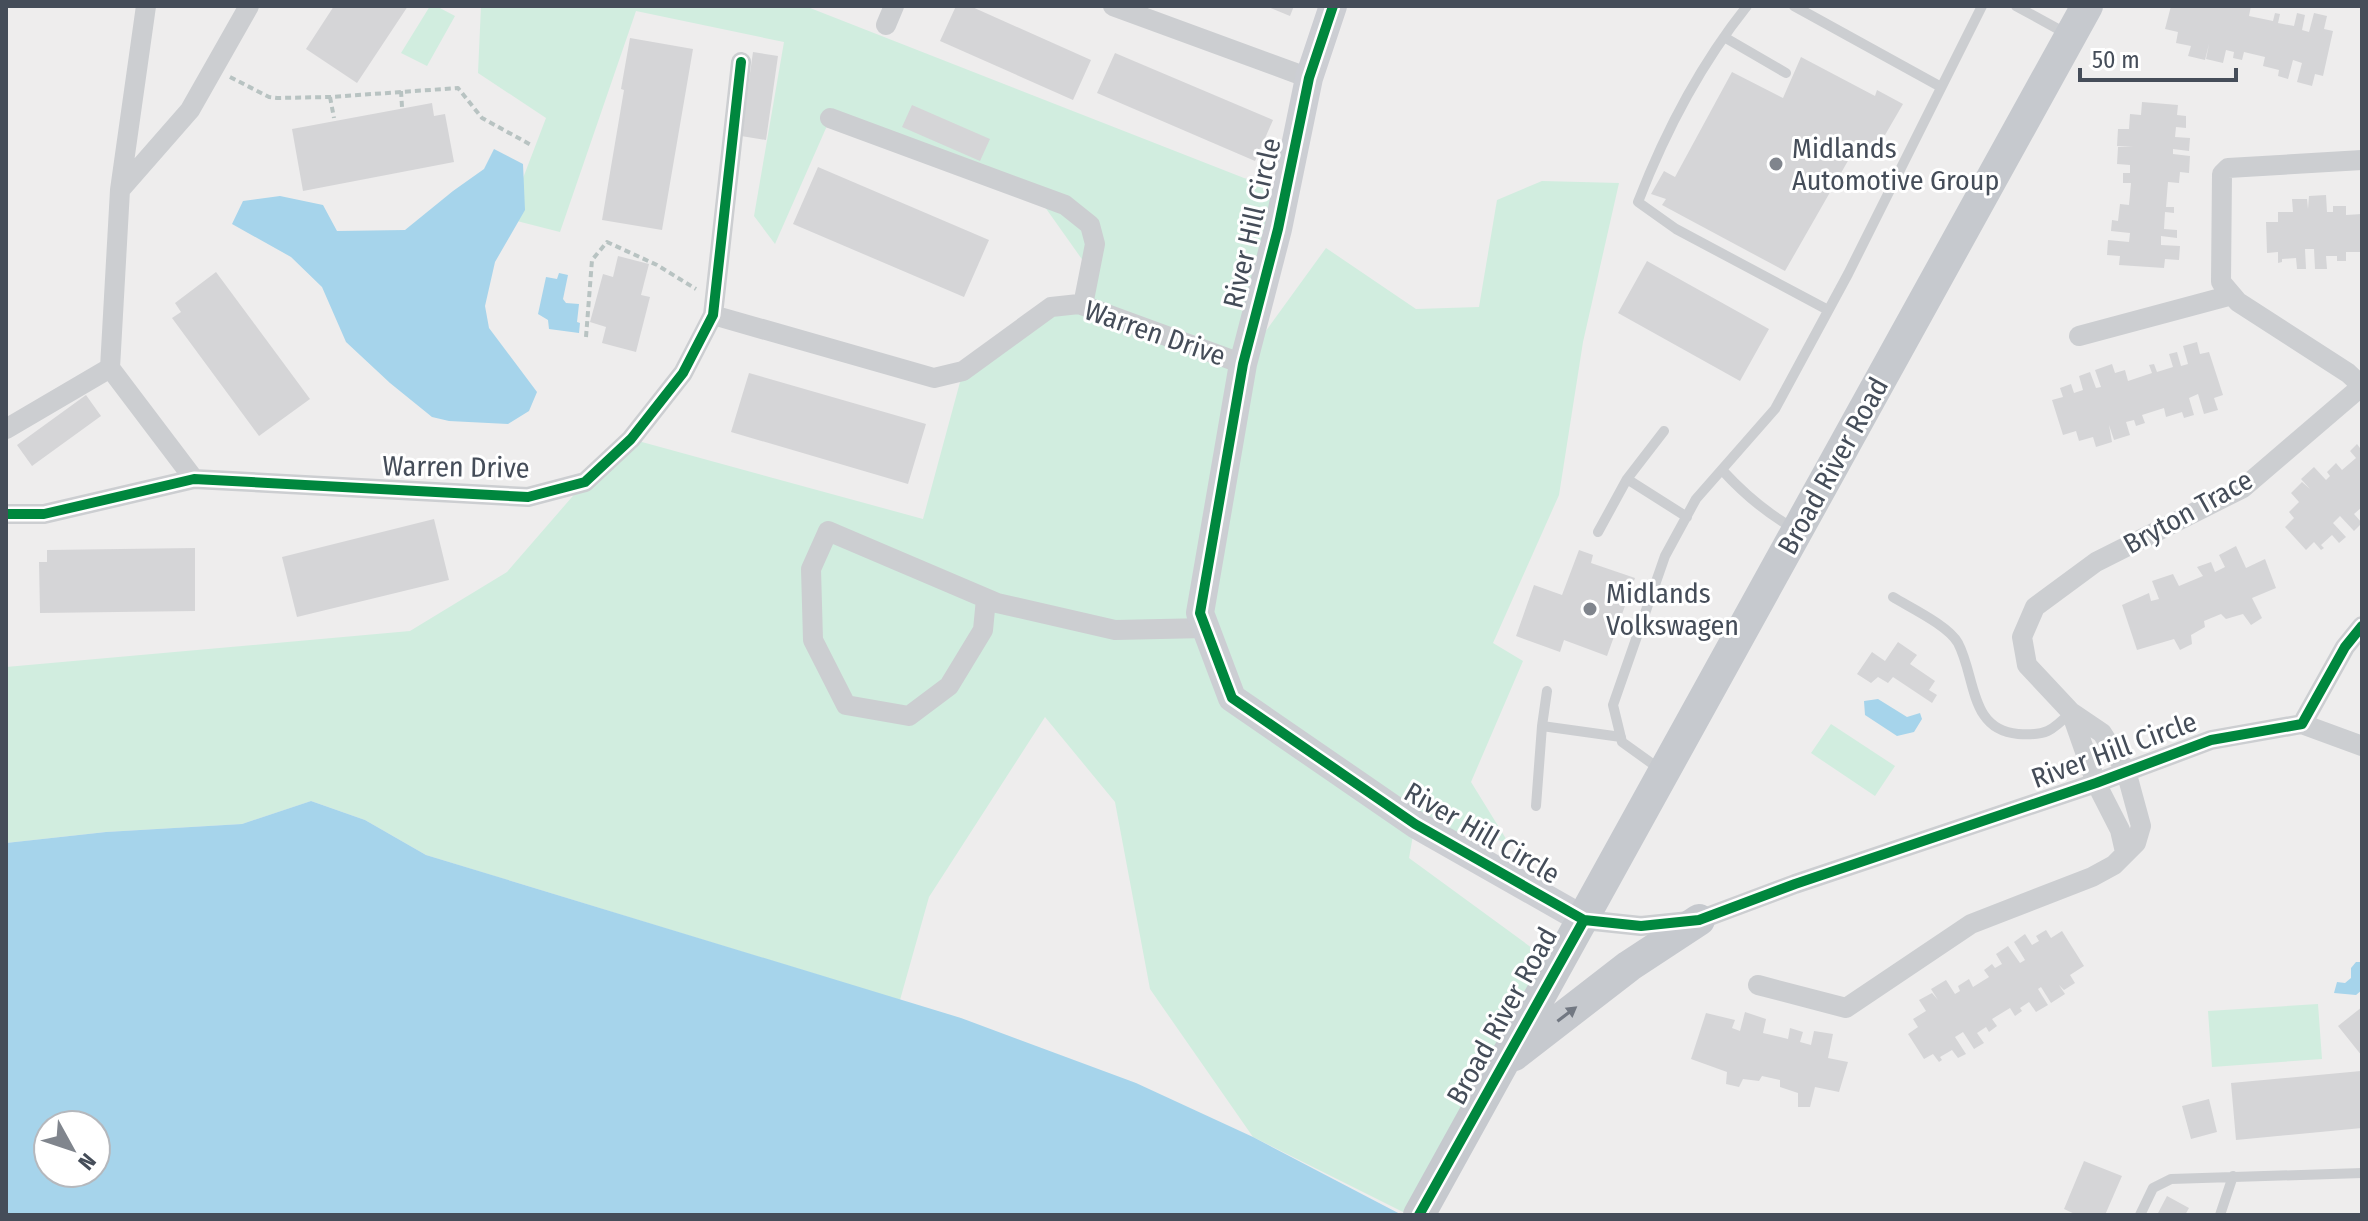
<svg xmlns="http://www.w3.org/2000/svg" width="2368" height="1221" font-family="'Fira Sans Condensed',sans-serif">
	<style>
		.green { fill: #d1eddf }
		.water { fill: #a6d4eb; fill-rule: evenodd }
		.building { fill: #d5d5d7 }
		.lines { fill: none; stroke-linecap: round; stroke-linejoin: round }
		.path { stroke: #b8c3c2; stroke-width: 4; stroke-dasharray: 6 4; stroke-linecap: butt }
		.lane { stroke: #ccced1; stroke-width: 10 }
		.street { stroke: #ccced1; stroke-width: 20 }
		.secondary { stroke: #ccced3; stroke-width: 28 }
		.primary { stroke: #c6c9ce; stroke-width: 32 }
		.cycleway-casing { stroke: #fff; stroke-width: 15 }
		.cycleway { stroke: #00873e; stroke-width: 10 }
		.oneway { fill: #727882 }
		.poi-dot { fill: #80858d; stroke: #fff; stroke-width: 3 }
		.labels { text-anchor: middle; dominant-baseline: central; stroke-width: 6; stroke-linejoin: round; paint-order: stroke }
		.poi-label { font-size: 28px; fill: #454d59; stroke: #fff; text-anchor: start }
		.street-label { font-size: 28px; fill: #454d59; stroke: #fff }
	</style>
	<rect width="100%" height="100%" fill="#eeeded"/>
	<path class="green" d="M 430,6 L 436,6 L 455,16 L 427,66 L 401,53 Z
		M 481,6 L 805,6 L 1244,178 L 1286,189 L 1244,361 L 1326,248 L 1416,309 L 1479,307 L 1497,200 L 1542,181 L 1619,183 L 1583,342 L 1559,495 L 1493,643 L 1523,661 L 1471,782 L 1508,842 L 1415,824 L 1409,858 L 1558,967 L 1409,1215 L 1253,1137 L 1150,989 L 1115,802 L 1045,717 L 929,897 L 900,1000 L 426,855 L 365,820 L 311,801 L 242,824 L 106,832 L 6,843 L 6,667 L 410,631 L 507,572 L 585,482 L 631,439 L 923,519 L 963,371 L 1051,307 L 1079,303 L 1091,272 L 1035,193 L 830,119 L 775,244 L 754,216 L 784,42 L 636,11 L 560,232 L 513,220 L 520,186 L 546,118 L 478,73 Z
		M 1831,724 L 1895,766 L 1875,796 L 1811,753 Z
		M 2318,1004 L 2322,1059 L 2212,1067 L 2208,1011 Z"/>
	<path class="water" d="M 494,149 L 523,164 L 525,210 L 495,262 L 485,306 L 489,328 L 537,392 L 529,411 L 508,424 L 449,421 L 432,417 L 390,383 L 346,342 L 322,287 L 291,257 L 232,224 L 243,201 L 280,196 L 323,205 L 337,231 L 405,230 L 453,191 L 484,169 Z
		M 559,273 L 568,275 L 563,299 L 566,303 L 579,304 L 577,322 L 580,323 L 579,333 L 549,329 L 548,320 L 538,314 L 546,277 L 557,279 Z
		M 1878,699 L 1907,717 L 1920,713 L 1922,719 L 1914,732 L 1897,736 L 1865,715 L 1864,701 Z
		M 311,801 L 365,820 L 426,855 L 961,1018 L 1136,1083 L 1253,1137 L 1402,1215 L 6,1215 L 6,843 L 106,832 L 242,824 ZM 96,1125 L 96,1173 L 48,1173 L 48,1125 Z
		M 2356,962 L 2362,962 L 2362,990 L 2356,995 L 2334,993 L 2337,982 L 2345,983 L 2351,978 L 2351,968 Z"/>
	<path class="building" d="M 334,6 L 408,6 L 357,83 L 306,49 Z
		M 956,6 L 970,6 L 1091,60 L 1073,100 L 940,41 Z
		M 1266,6 L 1294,6 L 1290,16 Z
		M 2171,6 L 2251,6 L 2249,16 L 2273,21 L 2275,13 L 2280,14 L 2278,23 L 2294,26 L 2297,13 L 2305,15 L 2302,30 L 2309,32 L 2314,13 L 2327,16 L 2324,29 L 2333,31 L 2323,76 L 2315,74 L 2312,86 L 2297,82 L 2302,63 L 2293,60 L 2288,79 L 2278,76 L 2279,70 L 2263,66 L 2265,57 L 2244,52 L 2242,60 L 2233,58 L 2234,52 L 2226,50 L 2223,63 L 2206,59 L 2209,44 L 2205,60 L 2188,56 L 2191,46 L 2176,43 L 2178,32 L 2165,29 Z
		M 630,38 L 693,49 L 662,230 L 602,220 L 624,90 L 621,89 Z
		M 753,52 L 778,56 L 766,140 L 741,136 Z
		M 1115,53 L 1273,120 L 1255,161 L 1097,93 Z
		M 1801,57 L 1875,96 L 1877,90 L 1903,104 L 1874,154 L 1857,145 L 1785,271 L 1662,205 L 1666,199 L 1651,194 L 1664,171 L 1675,177 L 1732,72 L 1783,98 Z
		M 2142,102 L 2178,105 L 2177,115 L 2186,116 L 2186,128 L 2176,127 L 2175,137 L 2190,138 L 2189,151 L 2173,149 L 2173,154 L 2190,156 L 2189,173 L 2180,172 L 2179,183 L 2168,182 L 2166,207 L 2174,207 L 2174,213 L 2165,212 L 2164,229 L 2177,230 L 2177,238 L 2161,236 L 2161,245 L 2180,246 L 2179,260 L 2165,259 L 2164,268 L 2119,265 L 2120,256 L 2107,255 L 2108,240 L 2129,242 L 2130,233 L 2111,231 L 2112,220 L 2118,221 L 2120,204 L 2129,205 L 2131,183 L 2123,183 L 2123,173 L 2130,173 L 2130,165 L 2117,164 L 2118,147 L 2133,147 L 2117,146 L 2118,129 L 2129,129 L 2130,114 L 2141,115 Z
		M 432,103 L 434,116 L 445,114 L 454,162 L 303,191 L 292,129 Z
		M 912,105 L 990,139 L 980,161 L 902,127 Z
		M 818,167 L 989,240 L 964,297 L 793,224 Z
		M 2326,195 L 2327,212 L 2333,212 L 2333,206 L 2346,206 L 2346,215 L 2362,214 L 2362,252 L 2346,252 L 2346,261 L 2337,261 L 2337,256 L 2326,256 L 2327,269 L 2315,269 L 2314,249 L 2305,249 L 2306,269 L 2297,269 L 2296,258 L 2282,259 L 2282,262 L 2278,263 L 2278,252 L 2267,253 L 2266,222 L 2278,222 L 2278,212 L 2293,212 L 2292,199 L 2307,199 L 2308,209 L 2309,196 Z
		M 618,256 L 649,264 L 641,295 L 650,297 L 636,352 L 602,343 L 606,327 L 590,322 L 603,274 L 613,277 Z
		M 1647,261 L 1769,329 L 1740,381 L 1618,313 Z
		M 216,272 L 310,399 L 259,436 L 172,318 L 181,312 L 175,303 Z
		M 2197,342 L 2200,354 L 2209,352 L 2223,395 L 2214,398 L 2218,410 L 2204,414 L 2198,394 L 2189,398 L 2194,415 L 2184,418 L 2182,412 L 2166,417 L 2164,408 L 2142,415 L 2145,423 L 2136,426 L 2134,420 L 2126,422 L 2130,435 L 2114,440 L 2109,425 L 2112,442 L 2096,447 L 2093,437 L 2079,441 L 2076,431 L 2063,435 L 2052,400 L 2063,397 L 2060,388 L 2071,384 L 2074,393 L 2083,390 L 2079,376 L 2090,372 L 2096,388 L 2101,387 L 2095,370 L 2112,364 L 2115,373 L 2125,370 L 2128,381 L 2152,373 L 2149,365 L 2154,364 L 2157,372 L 2173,367 L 2169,354 L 2177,352 L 2181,366 L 2188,364 L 2183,346 Z
		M 749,373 L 926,424 L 908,484 L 731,432 Z
		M 86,395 L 101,416 L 32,466 L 17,445 Z
		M 2357,444 L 2360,448 L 2362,446 L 2362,507 L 2354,514 L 2362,523 L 2354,531 L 2340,516 L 2333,523 L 2346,537 L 2339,543 L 2332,535 L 2321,545 L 2324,548 L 2321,550 L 2314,542 L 2306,550 L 2285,527 L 2294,518 L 2289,512 L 2299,502 L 2291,493 L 2302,482 L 2310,489 L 2301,479 L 2314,467 L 2326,480 L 2330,476 L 2327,472 L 2336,463 L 2342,470 L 2356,458 L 2350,451 Z
		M 434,519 L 449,580 L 297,617 L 282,557 Z
		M 2236,546 L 2246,568 L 2265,559 L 2276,588 L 2252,598 L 2262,618 L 2251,625 L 2243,614 L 2226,619 L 2221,614 L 2204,621 L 2205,627 L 2191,635 L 2192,644 L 2180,650 L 2174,639 L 2137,650 L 2122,605 L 2149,593 L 2151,601 L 2159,599 L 2152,581 L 2173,574 L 2179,586 L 2203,576 L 2197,567 L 2211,562 L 2215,572 L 2225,567 L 2219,555 Z
		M 195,548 L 195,611 L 40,613 L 39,562 L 47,562 L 47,550 Z
		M 1579,550 L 1593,555 L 1591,563 L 1635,578 L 1607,656 L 1564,640 L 1560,652 L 1516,636 L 1534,585 L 1562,595 Z
		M 1898,642 L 1917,655 L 1910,664 L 1935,681 L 1929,690 L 1937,695 L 1932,703 L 1893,677 L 1888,683 L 1878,677 L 1871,683 L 1857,674 L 1872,652 L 1885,661 Z
		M 2046,930 L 2051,938 L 2062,931 L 2084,966 L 2070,975 L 2075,983 L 2064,990 L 2059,985 L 2065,994 L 2051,1003 L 2041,987 L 2038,989 L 2048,1005 L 2036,1012 L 2029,1002 L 2020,1008 L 2022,1011 L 2015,1016 L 2010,1008 L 1992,1019 L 1997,1026 L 1989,1032 L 1986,1027 L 1977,1033 L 1984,1043 L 1974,1049 L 1963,1032 L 1955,1037 L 1966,1054 L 1958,1058 L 1952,1050 L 1940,1057 L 1942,1060 L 1939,1062 L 1933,1054 L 1924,1059 L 1908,1034 L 1918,1027 L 1913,1019 L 1926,1011 L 1919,1000 L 1932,993 L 1938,1000 L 1931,989 L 1946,980 L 1955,994 L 1960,991 L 1958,986 L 1969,979 L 1973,987 L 1989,977 L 1984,970 L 1992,964 L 1995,968 L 2002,964 L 1996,954 L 2008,946 L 2020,963 L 2025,960 L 2014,942 L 2025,934 L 2032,945 L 2039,941 L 2036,936 Z
		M 2362,1007 L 2362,1056 L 2338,1026 Z
		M 1745,1012 L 1766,1019 L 1763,1033 L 1788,1039 L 1790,1028 L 1803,1032 L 1800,1042 L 1811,1045 L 1814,1031 L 1833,1034 L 1828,1058 L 1848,1062 L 1839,1092 L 1815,1087 L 1810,1107 L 1798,1107 L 1798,1093 L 1780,1087 L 1780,1080 L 1762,1076 L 1759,1081 L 1743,1079 L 1739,1087 L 1726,1084 L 1727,1072 L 1691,1059 L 1706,1013 L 1735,1020 L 1732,1028 L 1740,1031 Z
		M 2361,1071 L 2362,1128 L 2236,1140 L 2231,1083 Z
		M 2209,1099 L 2217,1132 L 2191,1139 L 2182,1106 Z
		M 2084,1161 L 2122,1176 L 2105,1215 L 2077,1215 L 2064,1209 Z
		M 2167,1196 L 2189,1208 L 2185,1215 L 2157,1215 Z"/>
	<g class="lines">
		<path class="path" d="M 230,77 L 269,97 L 277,98 L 330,97 L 458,88 L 482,118 L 533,146
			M 401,91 L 402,107
			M 330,97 L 334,118
			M 586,337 L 592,260 L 607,242 L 657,265 L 696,289"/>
		<path class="lane" d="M 1747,6 C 1700,65 1665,132 1638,202 L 1676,229 L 1828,310
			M 1794,6 L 1941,87
			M 2016,6 L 2067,34
			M 1724,37 L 1786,73
			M 1723,471 C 1745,495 1766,513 1795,529
			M 1627,479 L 1664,431
			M 1598,532 L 1627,479 L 1687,517
			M 1893,597 C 1911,608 1949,626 1958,643 C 1976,677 1969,730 2018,734 C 2046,736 2052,731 2071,712
			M 1542,726 L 1547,691
			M 1661,770 L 1622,742 L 1613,705 L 1665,556 L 1696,499 L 1775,409 L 1848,274 L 1982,6
			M 1536,806 L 1542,726 L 1621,737
			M 2140,1215 L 2153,1188 L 2171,1179 L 2362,1173
			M 2220,1215 L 2233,1176"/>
		<path class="street" d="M 146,6 L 120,190 L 110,368 L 194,479
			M 1113,6 L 1309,78
			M 886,25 L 894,6
			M 830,118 L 1065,205 L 1090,225 L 1095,244 L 1083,305
			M 120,190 L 190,110 L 249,6
			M 713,315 L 934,378 L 963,371 L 1051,307 L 1079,304 L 1243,364
			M 2079,336 L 2232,295
			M 6,429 L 110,368
			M 6,514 L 44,514 L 194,479 L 528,497 L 585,482 L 631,439 L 683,373 L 713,315 L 741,62
			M 986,599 L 983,630 L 949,686 L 909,716 L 846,705 L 813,640 L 811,569 L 828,531 L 997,603 L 1115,630 L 1206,628
			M 2071,712 L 2027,665 L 2022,637 L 2035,607 L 2096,562 L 2243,488 L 2362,386 L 2348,373 L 2238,302 L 2221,282 L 2222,174 L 2228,168 L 2362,160
			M 2302,724 L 2362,746
			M 1584,920 L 1641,926 L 1699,920 L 1795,884 L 2096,783 L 2211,740 L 2302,724 L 2345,647 L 2362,626
			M 1758,985 L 1846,1008 L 1971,924 L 2092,877 L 2114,865 L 2136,843 L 2141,826 L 2126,771 L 2102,733 L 2071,712 L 2096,783 L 2120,830 L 2125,852"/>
		<path class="secondary" d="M 1333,6 L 1309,78 L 1278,229 L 1243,364 L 1200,613 L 1232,698 L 1415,824 L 1584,920"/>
		<path class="primary" d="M 1514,1055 L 1629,966 L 1699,920
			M 1419,1215 L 2087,6"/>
		<defs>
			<path id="cycleway" d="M 1333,6 L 1309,78 L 1278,229 L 1243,364 L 1200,613 L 1232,698 L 1415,824 L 1584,920 L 1641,926 L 1699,920 L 1795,884 L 2096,783 L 2211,740 L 2302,724 L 2345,647 L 2362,626
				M 6,514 L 44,514 L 194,479 L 528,497 L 585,482 L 631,439 L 683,373 L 713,315 L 741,62
				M 1419,1215 L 1584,920"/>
		</defs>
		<use href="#cycleway" class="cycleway-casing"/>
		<use href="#cycleway" class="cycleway"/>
	</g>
	<defs><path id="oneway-solid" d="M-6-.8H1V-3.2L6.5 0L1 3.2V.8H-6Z" transform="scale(2)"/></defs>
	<use class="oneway" href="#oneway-solid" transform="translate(1567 1014) rotate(-37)"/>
	<g class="poi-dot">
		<circle cx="1776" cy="164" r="8"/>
		<circle cx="1590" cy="609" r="8"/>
	</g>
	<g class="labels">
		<g class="poi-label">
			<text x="1792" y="148">Midlands<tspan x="1792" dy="32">Automotive Group</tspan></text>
			<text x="1606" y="593">Midlands<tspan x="1606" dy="32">Volkswagen</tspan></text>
		</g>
		<g class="street-label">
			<text transform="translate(1252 223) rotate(-77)">River Hill Circle</text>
			<text transform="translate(1155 333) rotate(19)">Warren Drive</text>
			<text transform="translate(1833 466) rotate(-61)">Broad River Road</text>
			<text transform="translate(456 467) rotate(1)">Warren Drive</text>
			<text transform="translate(2188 512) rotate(-29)">Bryton Trace</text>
			<text transform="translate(2114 750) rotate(-20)">River Hill Circle</text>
			<text transform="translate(1482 833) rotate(30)">River Hill Circle</text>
			<text transform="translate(1502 1016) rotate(-61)">Broad River Road</text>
		</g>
	</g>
	<rect width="2368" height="1221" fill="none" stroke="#454d59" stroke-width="16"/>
	<g transform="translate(72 1149) rotate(130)"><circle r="38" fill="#ffffff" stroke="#b5b8bd" stroke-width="2"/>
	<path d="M0-6L14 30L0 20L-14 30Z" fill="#80858d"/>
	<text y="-12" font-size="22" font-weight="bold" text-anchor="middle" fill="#454d59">N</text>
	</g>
	<path d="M2080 68v12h156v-12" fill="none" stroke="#454d59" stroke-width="4"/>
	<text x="2092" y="68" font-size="24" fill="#454d59" stroke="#ffffff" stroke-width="6" paint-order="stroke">50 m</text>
</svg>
